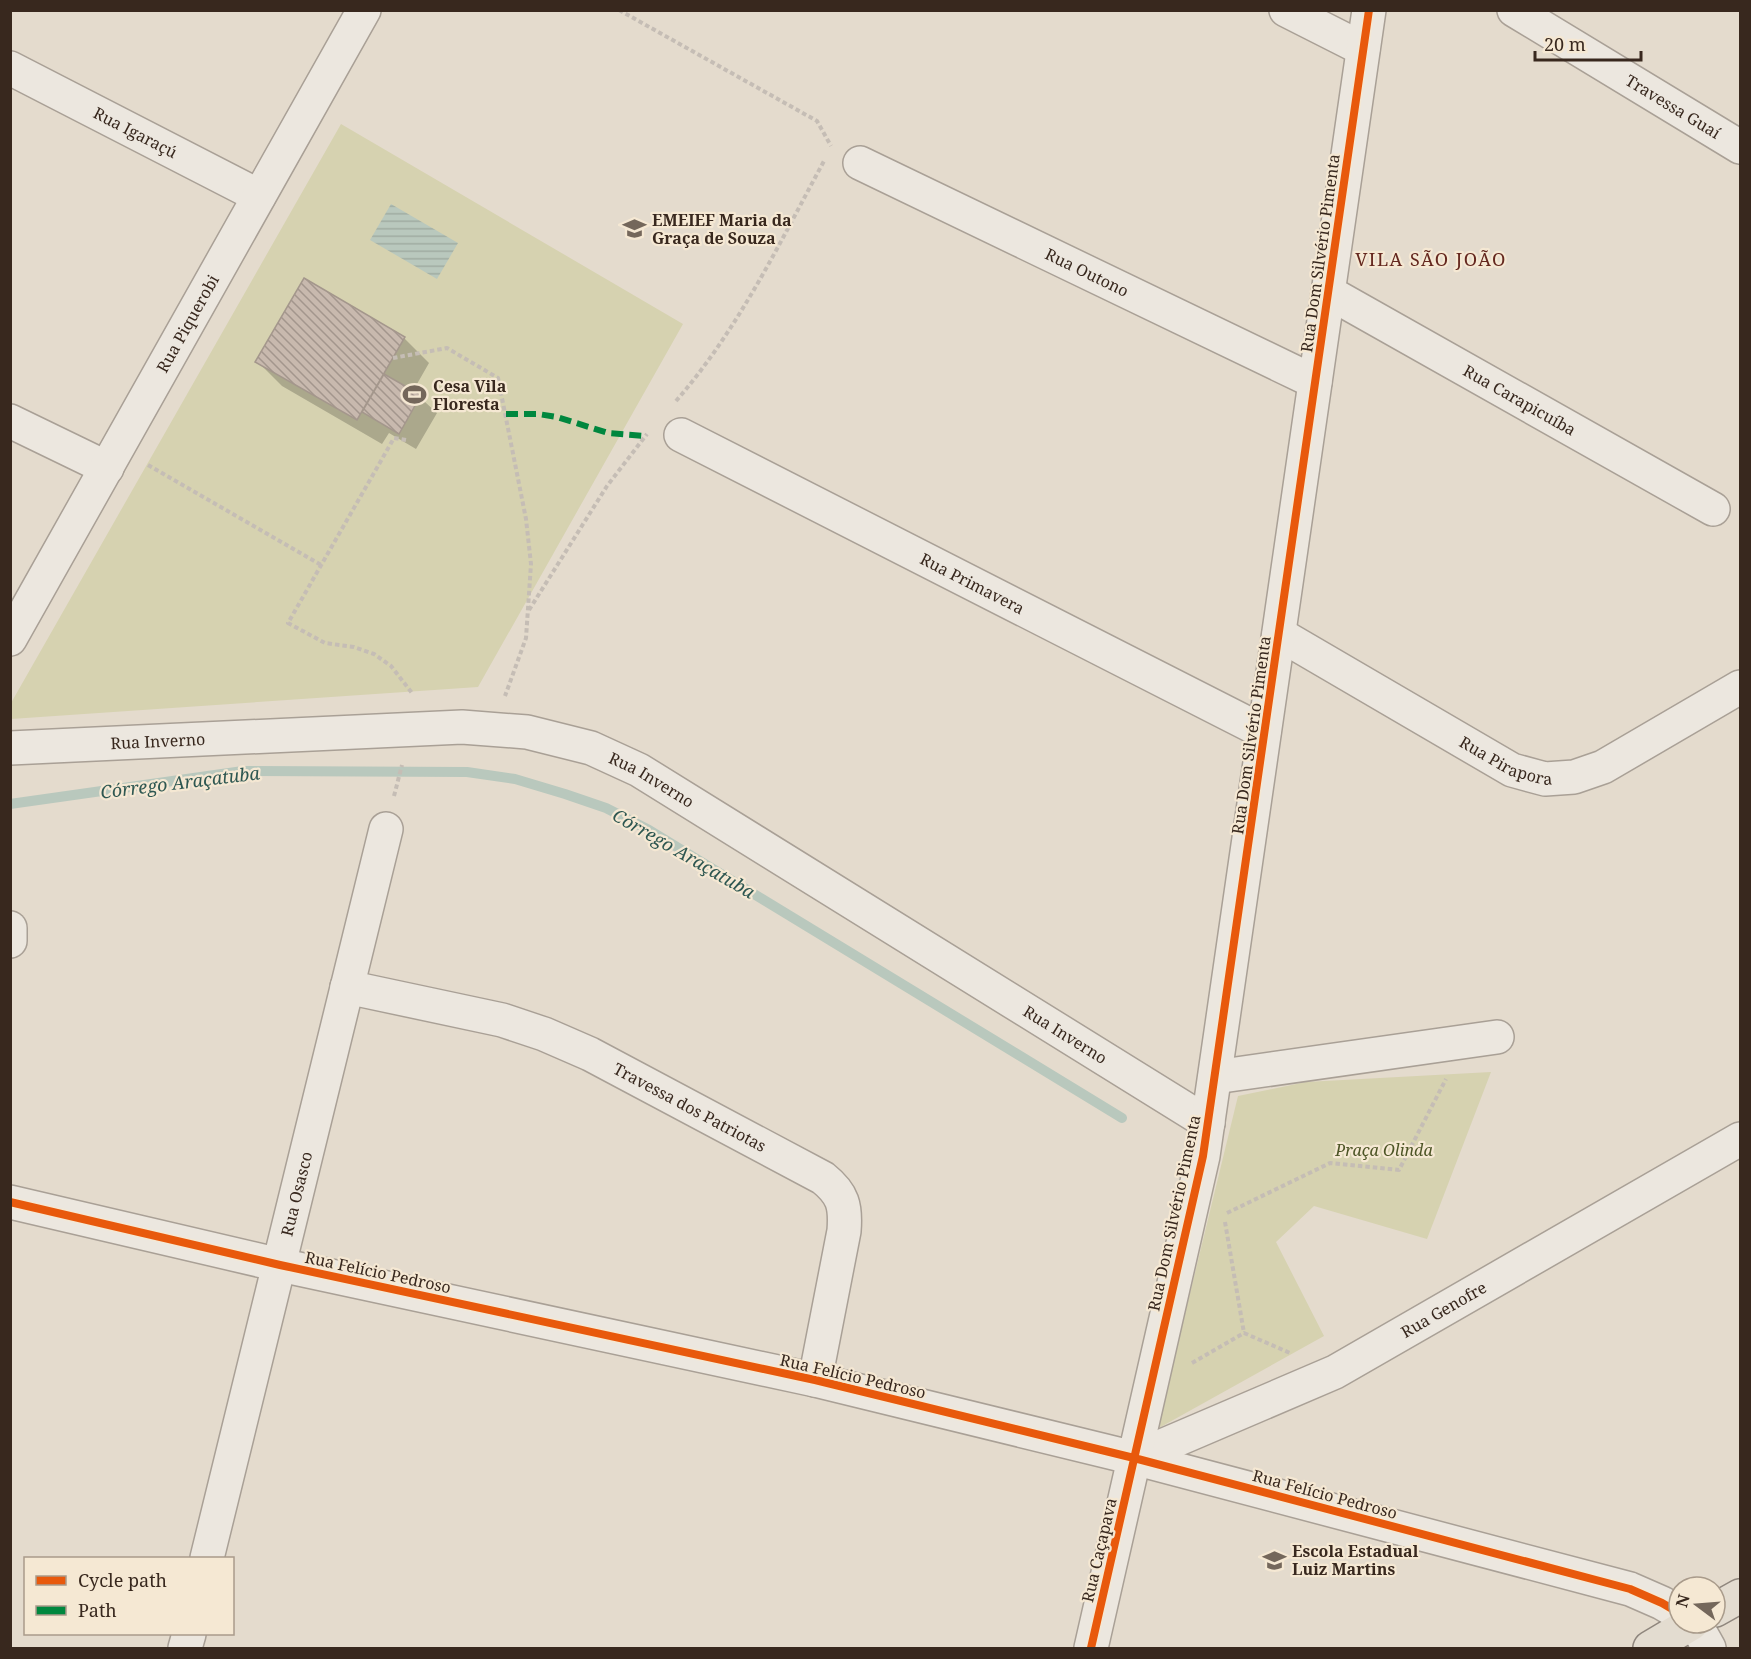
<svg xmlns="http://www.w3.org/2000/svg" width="1751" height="1659" font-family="'Noto Serif',serif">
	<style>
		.green { fill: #d6d2b0 }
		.water { fill: url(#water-rules) }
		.shadow { fill: #0003 }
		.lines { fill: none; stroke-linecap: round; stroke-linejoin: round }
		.stream { stroke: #b9c8bd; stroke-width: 10 }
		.building { fill: url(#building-back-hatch); stroke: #a4978c; stroke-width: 1.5 }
		.minor-casing { stroke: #a9a096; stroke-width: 36 }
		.major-casing { stroke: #8f867d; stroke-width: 36 }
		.path { stroke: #c5bdb5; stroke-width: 4; stroke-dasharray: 4.5 3; stroke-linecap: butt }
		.minor { stroke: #ece7df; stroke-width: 33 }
		.major { stroke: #e3dcd0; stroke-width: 33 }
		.quiet { stroke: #00873e; stroke-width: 6; stroke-dasharray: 12 6; stroke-linecap: butt }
		.cycleway-casing { stroke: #f5e8d3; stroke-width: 11 }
		.cycleway { stroke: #e8590c; stroke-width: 8 }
		.labels { text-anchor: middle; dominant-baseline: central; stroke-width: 4.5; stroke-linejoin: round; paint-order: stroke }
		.street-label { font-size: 16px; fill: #38281e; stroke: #f5e8d3 }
		.poi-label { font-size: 16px; font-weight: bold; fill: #38281e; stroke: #f5e8d3; text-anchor: start }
		.park-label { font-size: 16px; font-style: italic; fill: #4c5425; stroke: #f5e8d3 }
		.neighbourhood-label { font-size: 18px; letter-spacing: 1.5px; fill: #64271e; stroke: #f5e8d3 }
		.water-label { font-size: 18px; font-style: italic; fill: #2e5751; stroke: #f5e8d3 }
	</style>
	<defs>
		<pattern id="water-rules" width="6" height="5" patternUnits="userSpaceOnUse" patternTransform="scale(1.5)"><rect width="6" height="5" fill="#b9c8bd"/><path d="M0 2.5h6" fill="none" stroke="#a0aca2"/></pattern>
		<pattern id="building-back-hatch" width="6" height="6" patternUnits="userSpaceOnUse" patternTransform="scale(1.5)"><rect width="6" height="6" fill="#c8b9ae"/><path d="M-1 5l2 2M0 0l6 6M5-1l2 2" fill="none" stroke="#a3968d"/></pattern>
	</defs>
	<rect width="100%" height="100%" fill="#e4dbcd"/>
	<path class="green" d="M 341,124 L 683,324 L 478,687 L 11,719 L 11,703 Z
		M 1491,1072 L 1427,1239 L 1314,1206 L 1276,1242 L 1324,1336 L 1157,1429 L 1238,1096 L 1306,1082 Z"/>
	<path class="water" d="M 391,204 L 458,243 L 437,279 L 370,240 Z"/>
	<path class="shadow" d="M 404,338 L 429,363 L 413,391 L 437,413 L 416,449 L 389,433 L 382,444 L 282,386 L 257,361 Z"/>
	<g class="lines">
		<path class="stream" d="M 10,804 L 243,771 L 467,772 L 515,779 L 565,794 L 606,808 L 649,830 L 1122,1118"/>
	</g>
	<path class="building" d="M 304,278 L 405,337 L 357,420 L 255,362 Z
		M 384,374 L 421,395 L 399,434 L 362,412 Z"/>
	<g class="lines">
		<defs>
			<g id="minor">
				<path d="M 1286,10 L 1363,49"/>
				<path id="s1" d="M 1514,10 L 1740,147"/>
				<path id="s2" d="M 10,68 L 259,196"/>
				<path id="s3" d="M 860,163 L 1315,382"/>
				<path id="s4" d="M 1328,292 L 1713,509"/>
				<path d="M 10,421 L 107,468"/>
				<path id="s5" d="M 681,435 L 1264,732"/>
				<path id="s6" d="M 1279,634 L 1512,770 L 1545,779 L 1574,777 L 1603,767 L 1740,687"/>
				<path id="s7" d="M 10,639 L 364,10"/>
				<path id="s8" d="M 10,748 L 462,727 L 527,732 L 591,748 L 639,770 L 1208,1123"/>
				<path d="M 10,928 L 10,941"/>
				<path id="s9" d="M 347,987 L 502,1020 L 544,1034 L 590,1054 L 823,1178 C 843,1194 846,1206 844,1231 L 815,1380"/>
				<path d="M 1215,1077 L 1497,1037"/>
				<path d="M 10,1202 L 280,1265 L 815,1380 L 1134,1458 L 1630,1589 L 1662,1603 L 1679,1613"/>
				<path id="s10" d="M 1134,1458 L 1335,1372 L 1740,1139"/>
				<path id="s11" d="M 207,1558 L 386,829"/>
				<path d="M 1695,1623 L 1709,1648"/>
				<path d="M 185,1648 L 189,1634"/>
				<path d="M 1091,1648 L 1203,1156 L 1369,10"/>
			</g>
			<path id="major" d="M 1715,1610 L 1740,1596
				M 1650,1648 L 1692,1623"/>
		</defs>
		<use href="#minor" class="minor-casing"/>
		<use href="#major" class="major-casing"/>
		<path class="path" d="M 619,10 L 817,121 L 831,146
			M 393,358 L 447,348 L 498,378 L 526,519 L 531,564 L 526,638 L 505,696
			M 676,401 C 738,330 779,244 824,161
			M 406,440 L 394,438 L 288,623 L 325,643 L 354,647 L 374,654 L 391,666 L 412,693
			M 148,465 L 321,565
			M 529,610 L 607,486 L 647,434
			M 394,796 L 402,765
			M 1227,1213 L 1330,1163 L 1399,1170 L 1446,1079
			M 1225,1222 L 1244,1333
			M 1192,1363 L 1244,1333 L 1290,1353"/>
		<use href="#minor" class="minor"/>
		<use href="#major" class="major"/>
		<path class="quiet" d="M 506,414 L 538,414 L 557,417 L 608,433 L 645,436"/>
		<defs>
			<path id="cycleway" d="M 10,1202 L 280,1265 L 815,1380 L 1134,1458 L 1630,1589 L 1662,1603 L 1679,1613
				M 1091,1648 L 1203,1156 L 1369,10"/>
		</defs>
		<use href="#cycleway" class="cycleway-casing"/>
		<use href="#cycleway" class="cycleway"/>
	</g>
	<defs>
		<symbol id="school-bare" viewBox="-9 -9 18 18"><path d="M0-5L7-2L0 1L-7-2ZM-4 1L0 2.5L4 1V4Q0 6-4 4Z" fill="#74675b" stroke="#f5e8d3" stroke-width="2.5" paint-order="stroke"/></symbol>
		<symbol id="stadium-bare" viewBox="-9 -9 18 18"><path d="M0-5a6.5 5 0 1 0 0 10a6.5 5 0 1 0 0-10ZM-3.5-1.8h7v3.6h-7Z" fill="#74675b" stroke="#f5e8d3" stroke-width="2.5" paint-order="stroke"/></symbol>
	</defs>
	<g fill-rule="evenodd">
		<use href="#school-bare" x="618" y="212" width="33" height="33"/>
		<use href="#stadium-bare" x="398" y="378" width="33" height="33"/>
		<use href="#school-bare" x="1258" y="1544" width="33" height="33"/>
	</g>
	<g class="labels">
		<g class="street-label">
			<text stroke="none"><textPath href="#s1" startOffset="186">Travessa Guaí</textPath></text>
			<text stroke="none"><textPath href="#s2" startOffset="141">Rua Igaraçú</textPath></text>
			<text transform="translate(1320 253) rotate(-82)">Rua Dom Silvério Pimenta</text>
			<text stroke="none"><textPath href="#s3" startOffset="252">Rua Outono</textPath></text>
			<text stroke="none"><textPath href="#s7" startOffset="362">Rua Piquerobi</textPath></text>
			<text stroke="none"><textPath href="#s4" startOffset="220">Rua Carapicuíba</textPath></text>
			<text stroke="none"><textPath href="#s5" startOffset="327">Rua Primavera</textPath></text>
			<text transform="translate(1251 735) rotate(-82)">Rua Dom Silvério Pimenta</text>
			<text stroke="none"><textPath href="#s8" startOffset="148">Rua Inverno</textPath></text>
			<text stroke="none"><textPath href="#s6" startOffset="261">Rua Pirapora</textPath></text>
			<text stroke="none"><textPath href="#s8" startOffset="652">Rua Inverno</textPath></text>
			<text stroke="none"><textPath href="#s8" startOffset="1138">Rua Inverno</textPath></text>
			<text stroke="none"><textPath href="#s9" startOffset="366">Travessa dos Patriotas</textPath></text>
			<text stroke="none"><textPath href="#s11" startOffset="375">Rua Osasco</textPath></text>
			<text transform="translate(1174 1213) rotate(-78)">Rua Dom Silvério Pimenta</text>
			<text transform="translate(378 1272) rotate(12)">Rua Felício Pedroso</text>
			<text stroke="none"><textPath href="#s10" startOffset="344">Rua Genofre</textPath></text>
			<text transform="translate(853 1376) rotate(13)">Rua Felício Pedroso</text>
			<text transform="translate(1325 1494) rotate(15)">Rua Felício Pedroso</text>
			<text transform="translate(1099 1550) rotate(-77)">Rua Caçapava</text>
		</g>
		<g class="poi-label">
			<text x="652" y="220">EMEIEF Maria da<tspan x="652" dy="18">Graça de Souza</tspan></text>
			<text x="433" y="386">Cesa Vila<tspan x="433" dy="18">Floresta</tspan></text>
			<text x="1292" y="1551">Escola Estadual<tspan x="1292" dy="18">Luiz Martins</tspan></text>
		</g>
		<g class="park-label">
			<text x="1384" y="1150">Praça Olinda</text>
		</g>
		<g class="neighbourhood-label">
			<text x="1431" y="259">VILA SÃO JOÃO</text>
		</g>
		<g class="water-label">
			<text transform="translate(180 782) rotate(-7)">Córrego Araçatuba</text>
			<text transform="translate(684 853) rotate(30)">Córrego Araçatuba</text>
		</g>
	</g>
	<rect width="1751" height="1659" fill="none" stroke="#38281e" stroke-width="24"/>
	<rect x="24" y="1557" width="210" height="78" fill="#f5e8d3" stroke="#a99b8b" stroke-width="1.5"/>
	<rect x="36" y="1576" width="30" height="9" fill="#e8590c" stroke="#a99b8b" stroke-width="1.5"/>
	<text x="78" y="1587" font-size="18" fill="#38281e">Cycle path</text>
	<rect x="36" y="1606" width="30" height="9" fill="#00873e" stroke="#a99b8b" stroke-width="1.5"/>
	<text x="78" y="1617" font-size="18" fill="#38281e">Path</text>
	<g transform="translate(1697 1605) rotate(286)"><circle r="28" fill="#f5e8d3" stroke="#a99b8b" stroke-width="1.5"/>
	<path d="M0-4.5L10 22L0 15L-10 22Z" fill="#74675b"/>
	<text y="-9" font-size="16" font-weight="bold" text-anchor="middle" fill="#38281e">N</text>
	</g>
	<path d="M1535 51v9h106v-9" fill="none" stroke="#38281e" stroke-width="3"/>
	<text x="1544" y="51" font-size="18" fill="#38281e" stroke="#f5e8d3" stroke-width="4.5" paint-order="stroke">20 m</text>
</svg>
